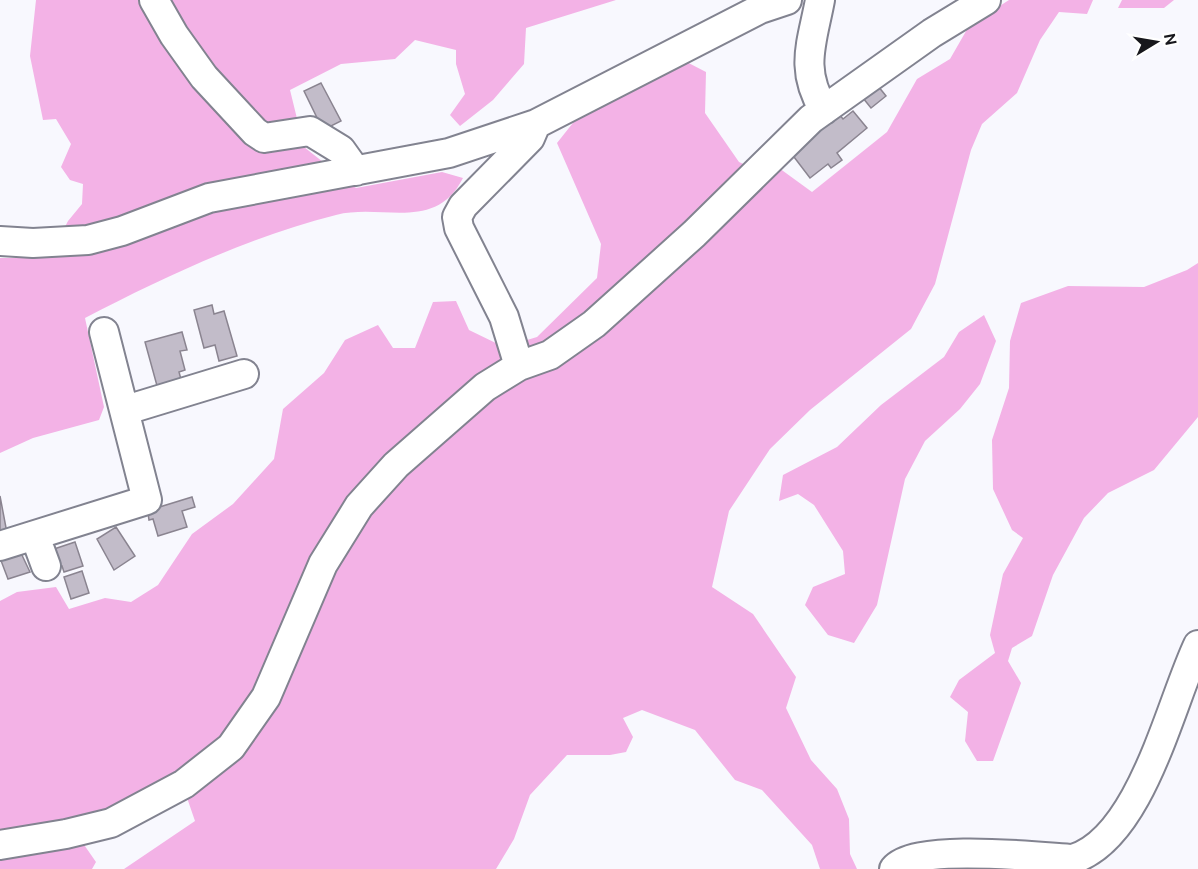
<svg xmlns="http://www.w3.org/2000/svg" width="1198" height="869" font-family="Ubuntu,sans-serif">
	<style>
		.forest { fill: #f3b2e6 }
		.building { fill: #c2bcc9; stroke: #8a8490; stroke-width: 1.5 }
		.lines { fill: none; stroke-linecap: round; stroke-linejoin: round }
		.minor-casing { stroke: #828390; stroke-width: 32 }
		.minor { stroke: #fff; stroke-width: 28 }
	</style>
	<rect width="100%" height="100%" fill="#f8f8fe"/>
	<path class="forest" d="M 36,0 L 616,0 L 526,28 L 524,64 L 493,100 L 460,126 L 450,115 L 465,94 L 456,64 L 456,50 L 415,40 L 395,59 L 341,64 L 290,90 L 304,147 L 356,188 L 442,172 L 463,178 C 435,233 382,203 336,215 C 249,237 164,277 85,318 L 104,407 L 99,420 L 33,438 L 0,453 L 0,258 L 49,258 L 68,221 L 82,204 L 83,184 L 70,180 L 61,167 L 71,144 L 56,119 L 43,120 L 30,56 Z
		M 1009,0 L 1093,0 L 1087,14 L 1059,12 L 1040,40 L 1017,93 L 982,124 L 971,150 L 935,284 L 911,329 L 810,410 L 770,449 L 729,511 L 712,587 L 753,614 L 796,677 L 786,708 L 811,760 L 837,789 L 849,819 L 850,854 L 857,869 L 820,869 L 812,845 L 762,790 L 735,780 L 695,730 L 642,710 L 623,718 L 633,737 L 626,752 L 610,755 L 567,755 L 530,795 L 514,839 L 496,869 L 124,869 L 195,821 L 185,792 L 80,839 L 96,862 L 92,869 L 0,869 L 0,601 L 17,592 L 56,587 L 69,609 L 105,598 L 131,602 L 158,585 L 192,534 L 233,504 L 274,459 L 283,409 L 324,373 L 345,340 L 378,325 L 393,348 L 415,348 L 433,302 L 456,301 L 469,330 L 504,347 L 537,337 L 597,278 L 601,244 L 557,143 L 580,114 L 675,56 L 706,72 L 705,113 L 739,162 L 763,173 L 779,168 L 812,192 L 887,132 L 917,79 L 950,59 L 969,26 Z
		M 1122,0 L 1174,0 L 1164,8 L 1118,8 Z
		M 1198,263 L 1198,417 L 1154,470 L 1108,493 L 1084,518 L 1053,575 L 1032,636 L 1012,648 L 1008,661 L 1021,683 L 993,761 L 977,761 L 965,741 L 968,712 L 950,697 L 959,680 L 995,653 L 990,635 L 1003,574 L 1023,538 L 1012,530 L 993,489 L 992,440 L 1009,388 L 1010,341 L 1021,303 L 1068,286 L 1144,287 L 1187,270 Z
		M 984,315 L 996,341 L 980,384 L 960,409 L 925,441 L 905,479 L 877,605 L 854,643 L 828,635 L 805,605 L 813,587 L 845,574 L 843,551 L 814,505 L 798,494 L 779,501 L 783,475 L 837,447 L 881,405 L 944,357 L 959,332 Z"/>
	<path class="building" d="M 321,83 L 341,121 L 323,130 L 304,91 Z
		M 878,86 L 886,96 L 871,108 L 863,98 Z
		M 835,109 L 843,119 L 853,111 L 867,128 L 837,153 L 842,160 L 831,168 L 828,164 L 810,178 L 791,153 Z
		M 212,305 L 214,314 L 224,311 L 237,356 L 219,361 L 215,345 L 204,348 L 194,310 Z
		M 182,332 L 187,350 L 180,351 L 185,370 L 179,372 L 182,383 L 159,393 L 145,342 Z
		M 0,496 L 7,533 L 0,535 Z
		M 192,497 L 195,507 L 182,511 L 187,527 L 158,536 L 153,519 L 149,520 L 148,513 L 150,510 Z
		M 116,527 L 135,556 L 114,570 L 97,539 Z
		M 75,542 L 83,566 L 64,572 L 62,566 L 57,568 L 51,550 Z
		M 20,551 L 30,572 L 8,579 L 0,558 Z
		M 82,571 L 89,593 L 71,599 L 64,577 Z"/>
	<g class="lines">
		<defs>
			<path id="minor" d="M 154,0 L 174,35 L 204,77 L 255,132 L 264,138 L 310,131 L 341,150 L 356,171
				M 820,0 C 812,43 799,69 824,110
				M 0,241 L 33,243 L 88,240 L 122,231 L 209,198 L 449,153 L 536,124 L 760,9 L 787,0
				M 519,366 L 504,317 L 459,228 L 457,217 L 463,206 L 530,138 L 536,124
				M 126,410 L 244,374
				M 35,536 L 46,566
				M 0,546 L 147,500 L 104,332
				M 0,845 L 66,834 L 111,823 L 184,784 L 231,747 L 266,697 L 323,564 L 359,506 L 396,465 L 485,387 L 519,366 L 550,355 L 594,324 L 694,234 L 811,119 L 932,33 L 986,0
				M 894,869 C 915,843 1039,857 1073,859 C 1141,838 1170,704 1198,645"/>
		</defs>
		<use href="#minor" class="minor-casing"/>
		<use href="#minor" class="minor"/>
	</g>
	<g transform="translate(1156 42) rotate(79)" stroke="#ffffff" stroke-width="4.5" paint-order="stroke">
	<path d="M0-4.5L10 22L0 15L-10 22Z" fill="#17171c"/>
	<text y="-9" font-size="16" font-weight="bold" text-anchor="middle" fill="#17171c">N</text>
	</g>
</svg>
